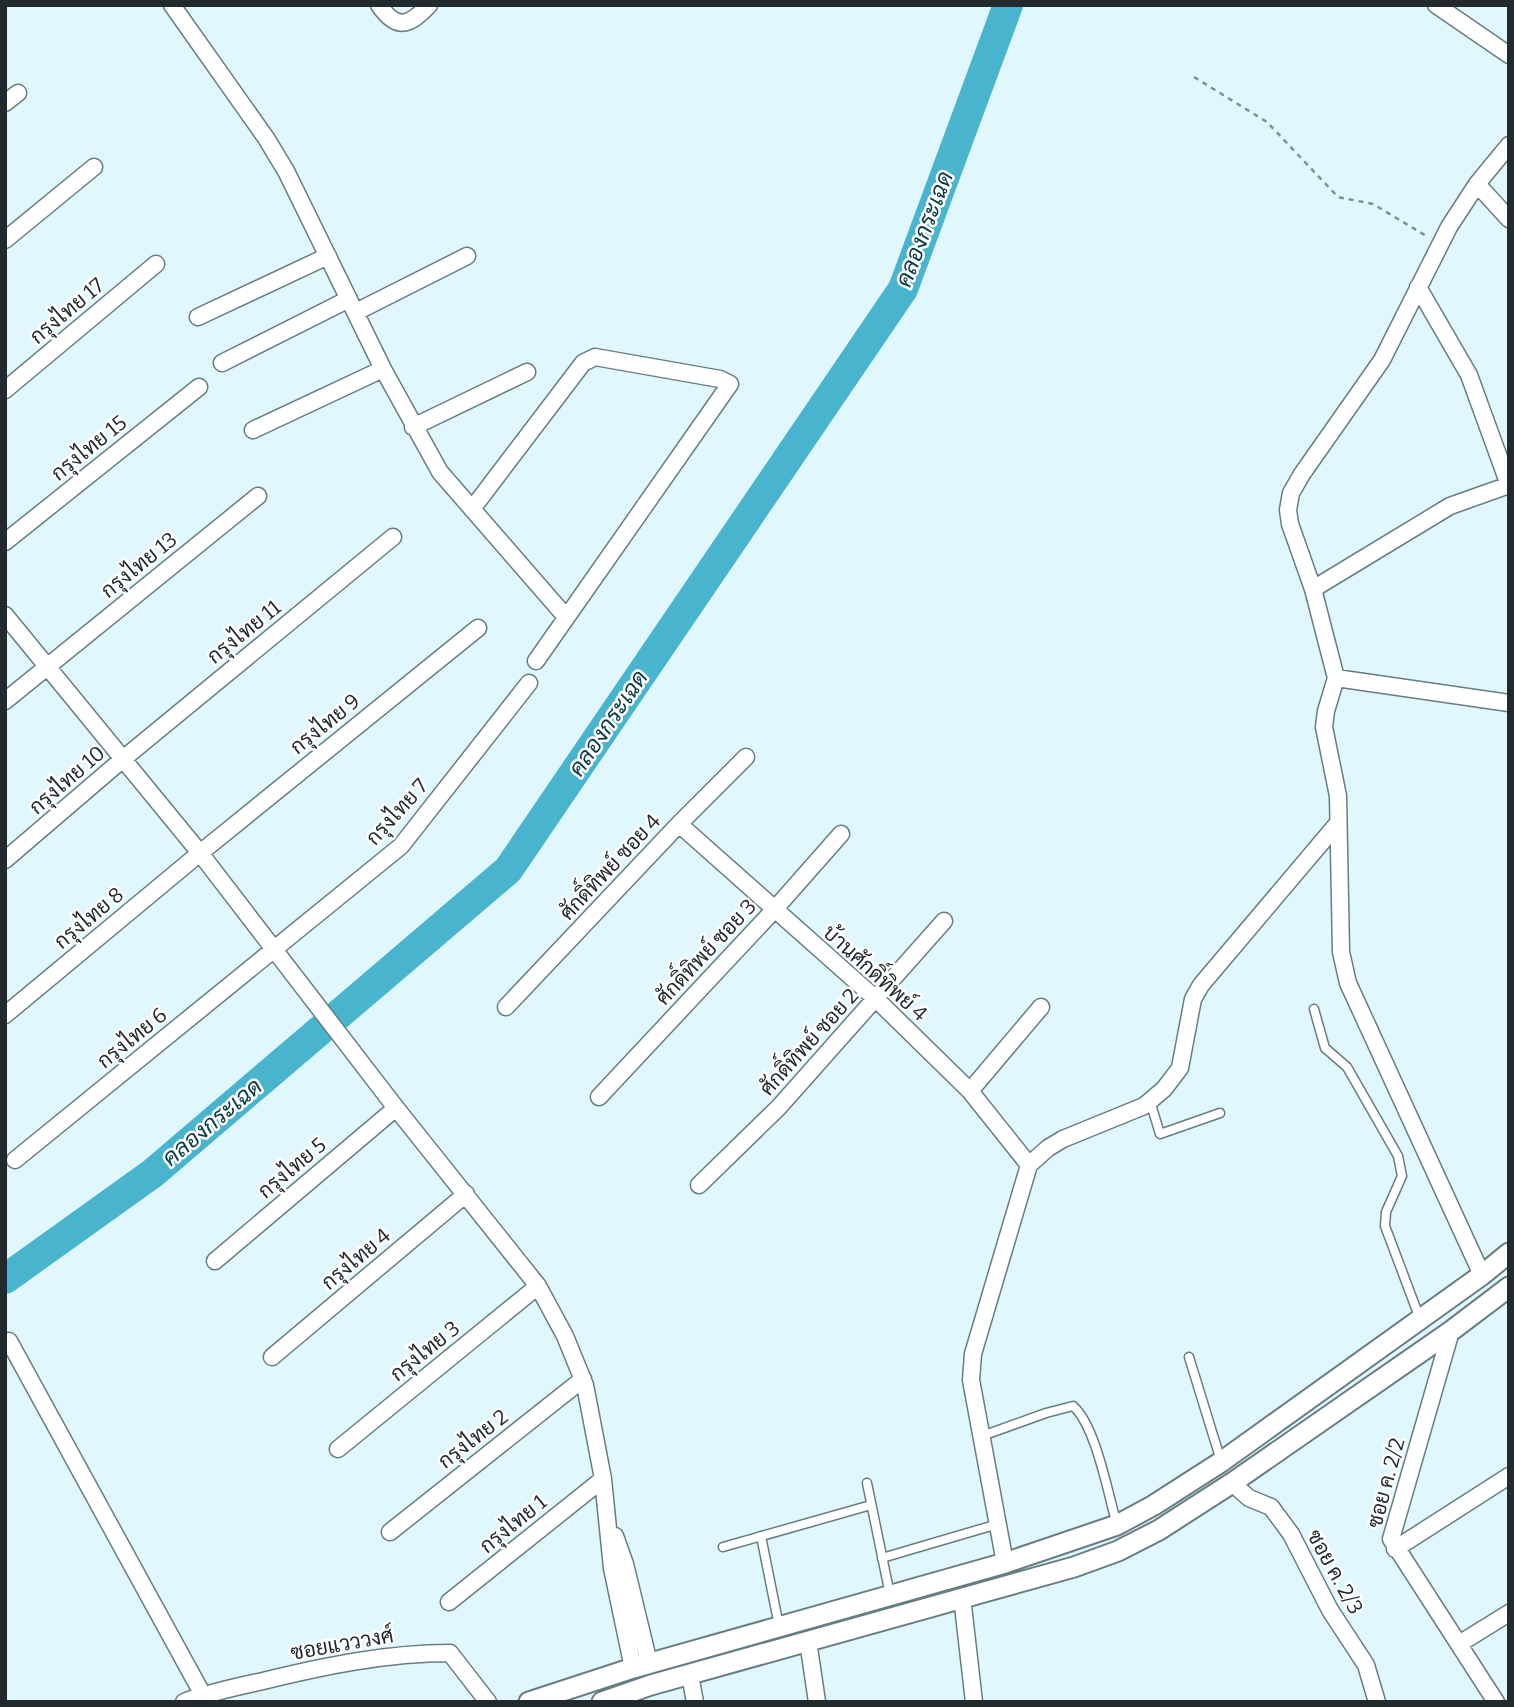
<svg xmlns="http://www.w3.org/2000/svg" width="1514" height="1707" font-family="Bitter,Sarabun,serif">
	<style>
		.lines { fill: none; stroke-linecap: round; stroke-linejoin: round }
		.river { stroke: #49b4cd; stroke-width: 30 }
		.service-casing { stroke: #687d83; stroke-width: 11 }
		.minor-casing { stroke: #687d83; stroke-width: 19 }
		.tertiary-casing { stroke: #687d83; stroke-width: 23 }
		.path { stroke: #809095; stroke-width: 2.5; stroke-dasharray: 5 5; stroke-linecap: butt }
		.service { stroke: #fff; stroke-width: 8 }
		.minor { stroke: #fff; stroke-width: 16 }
		.tertiary { stroke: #fff; stroke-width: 19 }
		.labels { text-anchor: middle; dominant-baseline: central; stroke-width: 5; stroke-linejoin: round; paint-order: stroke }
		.street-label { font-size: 21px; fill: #222a2d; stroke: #fff }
		.water-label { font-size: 23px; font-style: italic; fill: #053943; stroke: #fff }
	</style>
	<rect width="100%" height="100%" fill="#dff7fd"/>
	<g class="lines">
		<path class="river" d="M 5,1279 L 153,1173 L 508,870 L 903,289 L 1008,5"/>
		<defs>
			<path id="service" d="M 1314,1009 L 1325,1048 L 1347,1067 L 1398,1156 L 1402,1176 L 1386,1212 L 1385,1226 L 1420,1319
				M 1150,1101 L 1160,1134 L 1220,1113
				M 1189,1357 L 1221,1461
				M 982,1436 L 1046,1413 L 1073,1406 C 1096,1426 1108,1494 1117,1525
				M 867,1483 L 890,1595
				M 761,1536 L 779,1626
				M 723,1547 L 871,1505
				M 882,1558 L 998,1524"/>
			<path id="minor" d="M 172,5 L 266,138 L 286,171 L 383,369 L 440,472 L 566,617
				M 379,5 C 397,31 409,26 429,5
				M 1436,5 L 1509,55
				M 5,103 L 18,93
				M 1477,184 L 1509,219
				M 5,240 L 94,167
				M 1418,287 L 1469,375 L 1509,485
				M 356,312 L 467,256
				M 198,317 L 328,256
				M 222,363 L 349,299
				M 5,390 L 156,264
				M 413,427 L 527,372
				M 253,430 L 383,369
				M 472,509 L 583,363 L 595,357 L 720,379 L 730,384 L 536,661
				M 5,542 L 199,387
				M 1313,589 L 1450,506 L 1509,485
				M 5,615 L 200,853 L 396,1108 L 538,1286 L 565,1336 L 585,1385 L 603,1479 L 612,1568 L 633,1668
				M 1336,678 L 1509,703
				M 5,701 L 258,496
				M 679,824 L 876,999 L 970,1091 L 1029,1165
				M 5,860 L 123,759 L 393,537
				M 506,1007 L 679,824 L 746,757
				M 5,1015 L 200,853 L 478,628
				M 970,1091 L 1041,1007
				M 599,1097 L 774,910 L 841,834
				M 15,1160 L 401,846 L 529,683
				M 699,1185 L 779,1107 L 944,921
				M 215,1261 L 396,1108
				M 1482,1275 L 1348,983 L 1341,952 L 1338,796 L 1324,727 L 1326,711 L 1336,678 L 1313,589 L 1290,524 L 1288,510 L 1291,493 L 1302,474 L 1382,360 L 1449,227 L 1477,184 L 1509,145
				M 1451,1331 L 1391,1539 L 1496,1702
				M 9,1341 L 203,1695
				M 272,1357 L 466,1194
				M 338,1449 L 538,1286
				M 1232,1483 L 1249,1498 L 1271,1507 L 1291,1534 L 1330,1610 L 1366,1665 L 1377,1702
				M 390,1532 L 583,1379
				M 615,1536 L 625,1564 L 649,1663
				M 1395,1549 L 1509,1476
				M 1005,1563 L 971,1380 L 973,1354 L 1029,1165 L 1048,1148 L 1063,1139 L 1144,1106 L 1164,1089 L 1180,1068 L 1193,999 L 1201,985 L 1338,823
				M 962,1597 L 974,1702
				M 449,1602 L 603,1479
				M 808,1641 L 817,1702
				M 1459,1644 L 1509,1613
				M 690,1675 L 695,1702
				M 184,1702 C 210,1692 236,1687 263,1681 C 324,1666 387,1653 450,1653 L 488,1702"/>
			<path id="tertiary" d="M 529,1702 L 633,1668 L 1005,1563 L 1117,1525 L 1154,1505 L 1221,1462 L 1482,1275 L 1509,1253
				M 602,1702 L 651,1685 L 1074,1567 L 1118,1551 L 1159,1530 L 1232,1483 L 1451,1331 L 1509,1287"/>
		</defs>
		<use href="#service" class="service-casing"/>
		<use href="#minor" class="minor-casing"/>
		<use href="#tertiary" class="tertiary-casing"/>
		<path class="path" d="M 1194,77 L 1267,122 L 1338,197 L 1373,204 L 1428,237"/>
		<use href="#service" class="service"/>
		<use href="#minor" class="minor"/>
		<use href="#tertiary" class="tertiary"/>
	</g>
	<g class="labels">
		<g class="street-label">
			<text transform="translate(67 311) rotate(-40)">กรุงไทย 17</text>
			<text transform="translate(89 448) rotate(-39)">กรุงไทย 15</text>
			<text transform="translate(139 565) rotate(-39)">กรุงไทย 13</text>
			<text transform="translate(244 632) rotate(-39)">กรุงไทย 11</text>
			<text transform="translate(325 724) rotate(-39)">กรุงไทย 9</text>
			<text transform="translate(67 780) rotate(-41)">กรุงไทย 10</text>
			<text transform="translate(397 812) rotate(-48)">กรุงไทย 7</text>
			<text transform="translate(610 867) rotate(-47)">ศักดิ์ทิพย์ ซอย 4</text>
			<text transform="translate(89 918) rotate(-40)">กรุงไทย 8</text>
			<text transform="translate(706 952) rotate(-47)">ศักดิ์ทิพย์ ซอย 3</text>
			<text transform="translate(875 973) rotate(42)">บ้านศักดิ์ทิพย์ 4</text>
			<text transform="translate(132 1038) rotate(-39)">กรุงไทย 6</text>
			<text transform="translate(809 1042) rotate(-48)">ศักดิ์ทิพย์ ซอย 2</text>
			<text transform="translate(292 1168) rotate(-40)">กรุงไทย 5</text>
			<text transform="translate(356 1259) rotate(-40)">กรุงไทย 4</text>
			<text transform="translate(425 1351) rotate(-39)">กรุงไทย 3</text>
			<text transform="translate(473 1439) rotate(-38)">กรุงไทย 2</text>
			<text transform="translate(1386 1483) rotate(-75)">ซอย ค. 2/2</text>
			<text transform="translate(513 1524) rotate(-39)">กรุงไทย 1</text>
			<text transform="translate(1335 1572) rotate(61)">ซอย ค. 2/3</text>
			<text transform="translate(342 1644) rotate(-10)">ซอยแวววงศ์</text>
		</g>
		<g class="water-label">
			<text transform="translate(924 229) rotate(-69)">คลองกระเฉด</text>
			<text transform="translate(608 723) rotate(-56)">คลองกระเฉด</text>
			<text transform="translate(212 1122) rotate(-40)">คลองกระเฉด</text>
		</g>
	</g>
	<rect width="1514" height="1707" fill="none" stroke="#222a2d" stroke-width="14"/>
</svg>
